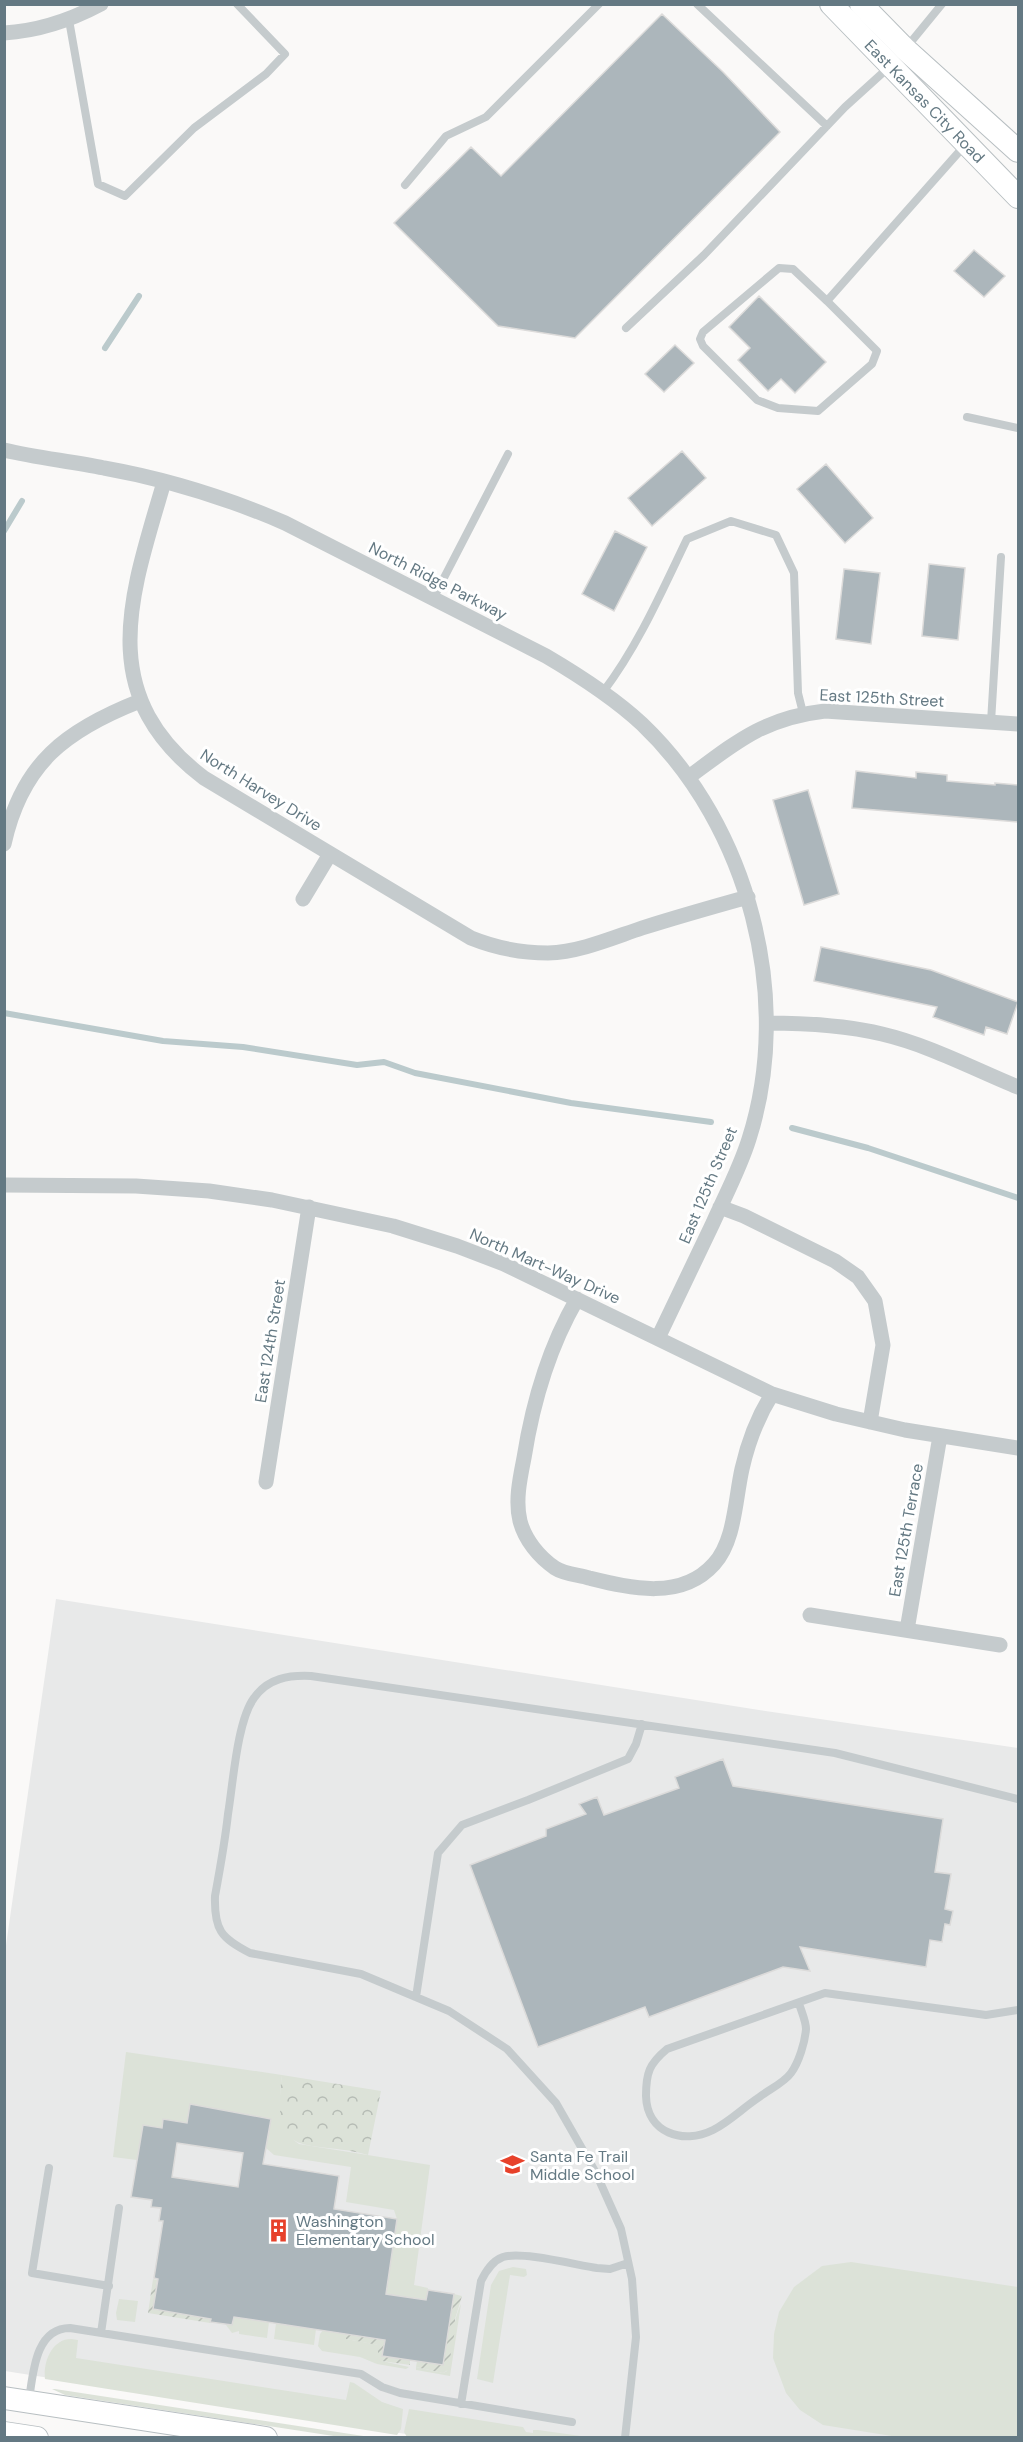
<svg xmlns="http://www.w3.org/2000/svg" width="1023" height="2442" font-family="'DM Sans',sans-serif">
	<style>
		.built { fill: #e8e9e9 }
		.grass { fill: #dce2d8 }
		.forest { fill: url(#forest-crowns) }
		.garden { fill: url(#garden-furrows) }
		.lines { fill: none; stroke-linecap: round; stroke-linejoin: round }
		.stream { stroke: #bbcacc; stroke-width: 6 }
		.building { fill: #acb6bb; stroke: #dcdbda; stroke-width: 1.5; fill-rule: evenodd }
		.secondary-casing { stroke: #b8bfc2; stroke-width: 24 }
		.lane { stroke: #c5cbcd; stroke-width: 8 }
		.street { stroke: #c5cbcd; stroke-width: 15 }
		.secondary { stroke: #fff; stroke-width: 22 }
		.labels { text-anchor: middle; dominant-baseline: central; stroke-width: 6; stroke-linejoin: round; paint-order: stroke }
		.street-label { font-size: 16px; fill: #647983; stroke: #fff }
		.poi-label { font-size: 16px; fill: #647983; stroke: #fff; text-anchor: start }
	</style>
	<defs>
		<pattern id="forest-crowns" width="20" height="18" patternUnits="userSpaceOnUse" patternTransform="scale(1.5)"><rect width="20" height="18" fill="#dce2d8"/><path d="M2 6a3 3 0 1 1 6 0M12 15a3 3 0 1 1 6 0" fill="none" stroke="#b6bcb5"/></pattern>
		<pattern id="garden-furrows" width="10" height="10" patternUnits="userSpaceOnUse" patternTransform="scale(1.5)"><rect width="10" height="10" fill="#dce2d8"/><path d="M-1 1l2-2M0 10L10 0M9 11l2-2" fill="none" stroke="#b6bcb5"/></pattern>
	</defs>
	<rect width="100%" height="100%" fill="#faf9f8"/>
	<path class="built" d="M 56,1599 L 759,1710 L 1018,1748 L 1018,2437 L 425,2437 L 5,2371 L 4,1959 Z"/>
	<path class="grass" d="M 126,2052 L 282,2075 C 279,2100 276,2128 299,2144 L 430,2165 L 414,2285 L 428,2288 L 426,2300 L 386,2294 L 397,2219 L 394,2210 L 346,2202 L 351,2167 L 274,2155 L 266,2148 L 270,2119 L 190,2104 L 187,2123 L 164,2119 L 162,2128 L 143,2125 L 137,2160 L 113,2157 Z
		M 851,2262 L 1018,2287 L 1018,2437 L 898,2437 L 823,2425 L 800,2410 L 786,2393 L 773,2358 L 774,2334 L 779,2312 L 794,2287 L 822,2266 Z
		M 513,2267 L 526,2269 L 527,2275 L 524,2277 L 510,2275 L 493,2383 L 477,2379 L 491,2285 L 499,2271 Z
		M 119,2299 L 138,2301 L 135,2322 L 117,2320 L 116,2313 Z
		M 461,2304 L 450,2376 L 416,2370 L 416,2367 L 443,2373 L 447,2371 C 453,2350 451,2324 461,2304 Z
		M 228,2316 L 269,2322 L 267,2338 L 239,2334 L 239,2331 L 232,2333 L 226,2325 Z
		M 276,2323 L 316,2329 L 314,2345 L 274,2339 Z
		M 323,2330 L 346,2334 L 346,2339 L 379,2345 L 382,2361 L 409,2367 L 406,2369 L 377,2364 L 360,2357 L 322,2351 L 318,2346 L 320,2334 Z
		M 71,2339 L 78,2340 L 76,2358 L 346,2400 L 350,2382 L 354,2383 L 382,2402 L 403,2409 L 401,2429 L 397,2435 L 45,2379 C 43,2362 52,2339 71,2339 Z
		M 52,2389 L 55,2389 L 370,2437 L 340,2437 L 65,2395 Z
		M 409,2409 L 523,2427 L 526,2432 L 533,2433 L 533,2430 L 538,2430 L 588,2437 L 407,2437 L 404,2432 Z"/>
	<path class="forest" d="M 282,2075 L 381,2091 L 368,2155 C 309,2138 270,2165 282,2075 Z"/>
	<path class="garden" d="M 153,2279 L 157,2280 L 153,2309 L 211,2318 L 210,2323 L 148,2313 Z
		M 454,2294 L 462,2296 L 455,2319 L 455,2330 L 448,2370 L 443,2373 L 416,2367 L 417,2361 L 443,2365 Z
		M 346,2334 L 385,2340 L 382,2356 L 410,2360 L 410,2365 L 382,2361 L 378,2356 L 378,2345 L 346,2339 Z"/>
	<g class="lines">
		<path class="stream" d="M 105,348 L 139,296
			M 4,531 L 22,501
			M 4,1013 L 163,1041 L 243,1047 L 357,1065 L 384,1062 L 415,1073 L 571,1103 L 711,1122
			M 792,1128 L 868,1148 L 1018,1198"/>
	</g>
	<path class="building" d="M 662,14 L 723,72 L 780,132 L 575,338 L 498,326 L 394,223 L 471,147 L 501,176 Z
		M 974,250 L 1005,276 L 984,297 L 954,271 Z
		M 759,296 L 826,362 L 795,393 L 781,379 L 768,391 L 738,360 L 750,348 L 729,327 Z
		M 675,345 L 694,363 L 664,392 L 645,374 Z
		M 682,451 L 706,478 L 652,526 L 628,498 Z
		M 826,464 L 873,518 L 845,543 L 797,489 Z
		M 615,531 L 647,547 L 614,611 L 582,594 Z
		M 929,564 L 965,568 L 958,640 L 922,636 Z
		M 844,569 L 880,573 L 871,644 L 836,639 Z
		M 856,771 L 916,778 L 916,772 L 947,775 L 947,781 L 995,785 L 995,783 L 1018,785 L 1018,822 L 852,808 Z
		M 808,790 L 839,894 L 804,905 L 773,800 Z
		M 821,947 L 931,970 L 1018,1002 L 1007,1034 L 986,1027 L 984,1035 L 933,1017 L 937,1007 L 814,981 Z
		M 723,1759 L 733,1786 L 943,1819 L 935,1872 L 951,1874 L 945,1909 L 953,1911 L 950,1925 L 945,1924 L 942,1942 L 930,1940 L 926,1967 L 800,1947 L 810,1971 L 783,1967 L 649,2017 L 645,2007 L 538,2047 L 470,1865 L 546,1836 L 546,1829 L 586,1814 L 579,1804 L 597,1797 L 604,1815 L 679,1788 L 675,1777 Z
		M 190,2104 L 271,2119 L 263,2164 L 339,2176 L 334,2209 L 397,2219 L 386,2294 L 426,2300 L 428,2290 L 454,2294 L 443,2365 L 382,2356 L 385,2340 L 234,2317 L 232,2325 L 210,2322 L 211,2319 L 153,2309 L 158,2279 L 154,2278 L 163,2221 L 159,2221 L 161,2208 L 151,2207 L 152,2200 L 131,2197 L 143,2125 L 162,2128 L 163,2119 L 187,2123 ZM 177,2143 L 243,2153 L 238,2187 L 172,2177 Z"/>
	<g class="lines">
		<defs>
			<g id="secondary">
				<path id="s1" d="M 831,4 L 1018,197"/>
				<path d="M 861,4 L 905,49 L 1018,151"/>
				<path d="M 4,2398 L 266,2438"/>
				<path d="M 4,2433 L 37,2438"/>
			</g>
		</defs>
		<use href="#secondary" class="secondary-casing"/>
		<path class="lane" d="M 697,4 L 827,126
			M 69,20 L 98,184 L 125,196 L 194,128 L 266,74 L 285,54 L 237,4
			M 906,48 L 942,4
			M 405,185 L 446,136 L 486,117 L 599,4
			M 827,301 L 793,269 L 779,268 L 703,332 L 700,339 L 703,346 L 757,400 L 778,408 L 818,411 L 872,364 L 877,351 L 827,301 L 966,144
			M 626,328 L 704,255 L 845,107 L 888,68
			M 967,417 L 1018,428
			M 433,599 L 508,454
			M 603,692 C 638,646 662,591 687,539 L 731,521 L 776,535 L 794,573 L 798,693 L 803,713
			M 991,722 L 1001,557
			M 416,1997 L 438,1853 L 462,1825 L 528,1800 L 628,1759 L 636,1744 L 642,1724
			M 799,2003 C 801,2011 806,2021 806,2029 C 805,2042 799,2062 791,2073 C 784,2083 768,2090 758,2098 C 743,2108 729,2122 713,2130 C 683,2145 647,2133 646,2096 C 646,2073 649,2064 667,2049 L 825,1993 L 986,2015 L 1018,2010
			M 49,2168 L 32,2273 L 109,2286
			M 101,2333 L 119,2208
			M 29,2400 C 33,2374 35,2328 70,2328 L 361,2374 L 382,2387 L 400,2393 L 572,2422
			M 461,2404 L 481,2281 C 486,2271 492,2261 503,2257 C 522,2251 576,2265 597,2268 L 610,2269 L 628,2263
			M 625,2438 L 636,2337 L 632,2279 L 621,2229 L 596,2173 L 556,2103 L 507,2049 L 449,2011 L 361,1974 L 250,1953 C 221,1938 214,1930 215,1896 C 220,1869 225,1842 228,1814 C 233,1784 237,1721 254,1698 C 268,1678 289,1675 311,1676 L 835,1753 L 1018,1799"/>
		<path class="street" d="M 4,33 C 39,31 71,20 101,4
			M 4,450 C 37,458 71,461 104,468 C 166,479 227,498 285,523 L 546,656 C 580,676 613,697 642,724 C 749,826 794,998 749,1139 C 740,1168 725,1196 713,1223 C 695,1261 676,1300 658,1338
			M 164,482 C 131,595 93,694 204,778 L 471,938 C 496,948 521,953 548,953 C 580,952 612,938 642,928 C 677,917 712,907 748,897
			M 689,777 C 736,742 764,718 825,711 L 1018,724
			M 4,844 C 22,763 66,730 140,701
			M 303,899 L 330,854
			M 768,1023 C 806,1023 844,1025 882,1034 C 929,1045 974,1069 1018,1087
			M 4,1185 L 136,1186 L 209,1191 L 272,1200 L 393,1226 L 457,1246 L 504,1264 L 772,1394 L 836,1414 L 905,1430 L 1018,1448
			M 720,1207 L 744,1216 L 835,1261 L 858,1277 L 875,1301 L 883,1345 L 870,1422
			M 577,1299 C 548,1349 533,1401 524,1458 C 520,1478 515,1501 520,1521 C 525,1540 539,1557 555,1568 C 564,1574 579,1575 589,1578 C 630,1588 681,1601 714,1564 C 735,1541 735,1500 742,1469 C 748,1442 757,1418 772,1394
			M 266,1482 L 309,1207
			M 810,1615 L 1000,1645
			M 907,1630 L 940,1436"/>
		<use href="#secondary" class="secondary"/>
	</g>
	<defs>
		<symbol id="school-bare" viewBox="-9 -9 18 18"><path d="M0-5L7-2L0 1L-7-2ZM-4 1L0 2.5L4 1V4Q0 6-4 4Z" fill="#e7412a" stroke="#fff" stroke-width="2.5" paint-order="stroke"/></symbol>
		<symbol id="building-bare" viewBox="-9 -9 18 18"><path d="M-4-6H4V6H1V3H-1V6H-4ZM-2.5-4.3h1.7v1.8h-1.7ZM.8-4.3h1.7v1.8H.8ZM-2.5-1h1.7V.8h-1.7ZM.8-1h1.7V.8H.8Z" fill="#e7412a" stroke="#fff" stroke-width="2.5" paint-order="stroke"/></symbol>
	</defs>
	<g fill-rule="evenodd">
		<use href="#school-bare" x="496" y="2148" width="33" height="33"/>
		<use href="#building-bare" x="262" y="2214" width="33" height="33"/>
	</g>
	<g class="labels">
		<g class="street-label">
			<text stroke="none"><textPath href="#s1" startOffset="135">East Kansas City Road</textPath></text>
			<text transform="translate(438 581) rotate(27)">North Ridge Parkway</text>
			<text transform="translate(882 698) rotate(3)">East 125th Street</text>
			<text transform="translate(261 790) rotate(32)">North Harvey Drive</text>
			<text transform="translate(708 1185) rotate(-67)">East 125th Street</text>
			<text transform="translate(545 1266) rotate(24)">North Mart-Way Drive</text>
			<text transform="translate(270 1341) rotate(-81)">East 124th Street</text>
			<text transform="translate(906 1530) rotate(-80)">East 125th Terrace</text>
		</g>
		<g class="poi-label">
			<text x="530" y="2156">Santa Fe Trail<tspan x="530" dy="18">Middle School</tspan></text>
			<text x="296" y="2221">Washington<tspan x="296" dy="18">Elementary School</tspan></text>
		</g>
	</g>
	<rect width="1023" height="2442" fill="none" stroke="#647983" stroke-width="12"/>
</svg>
